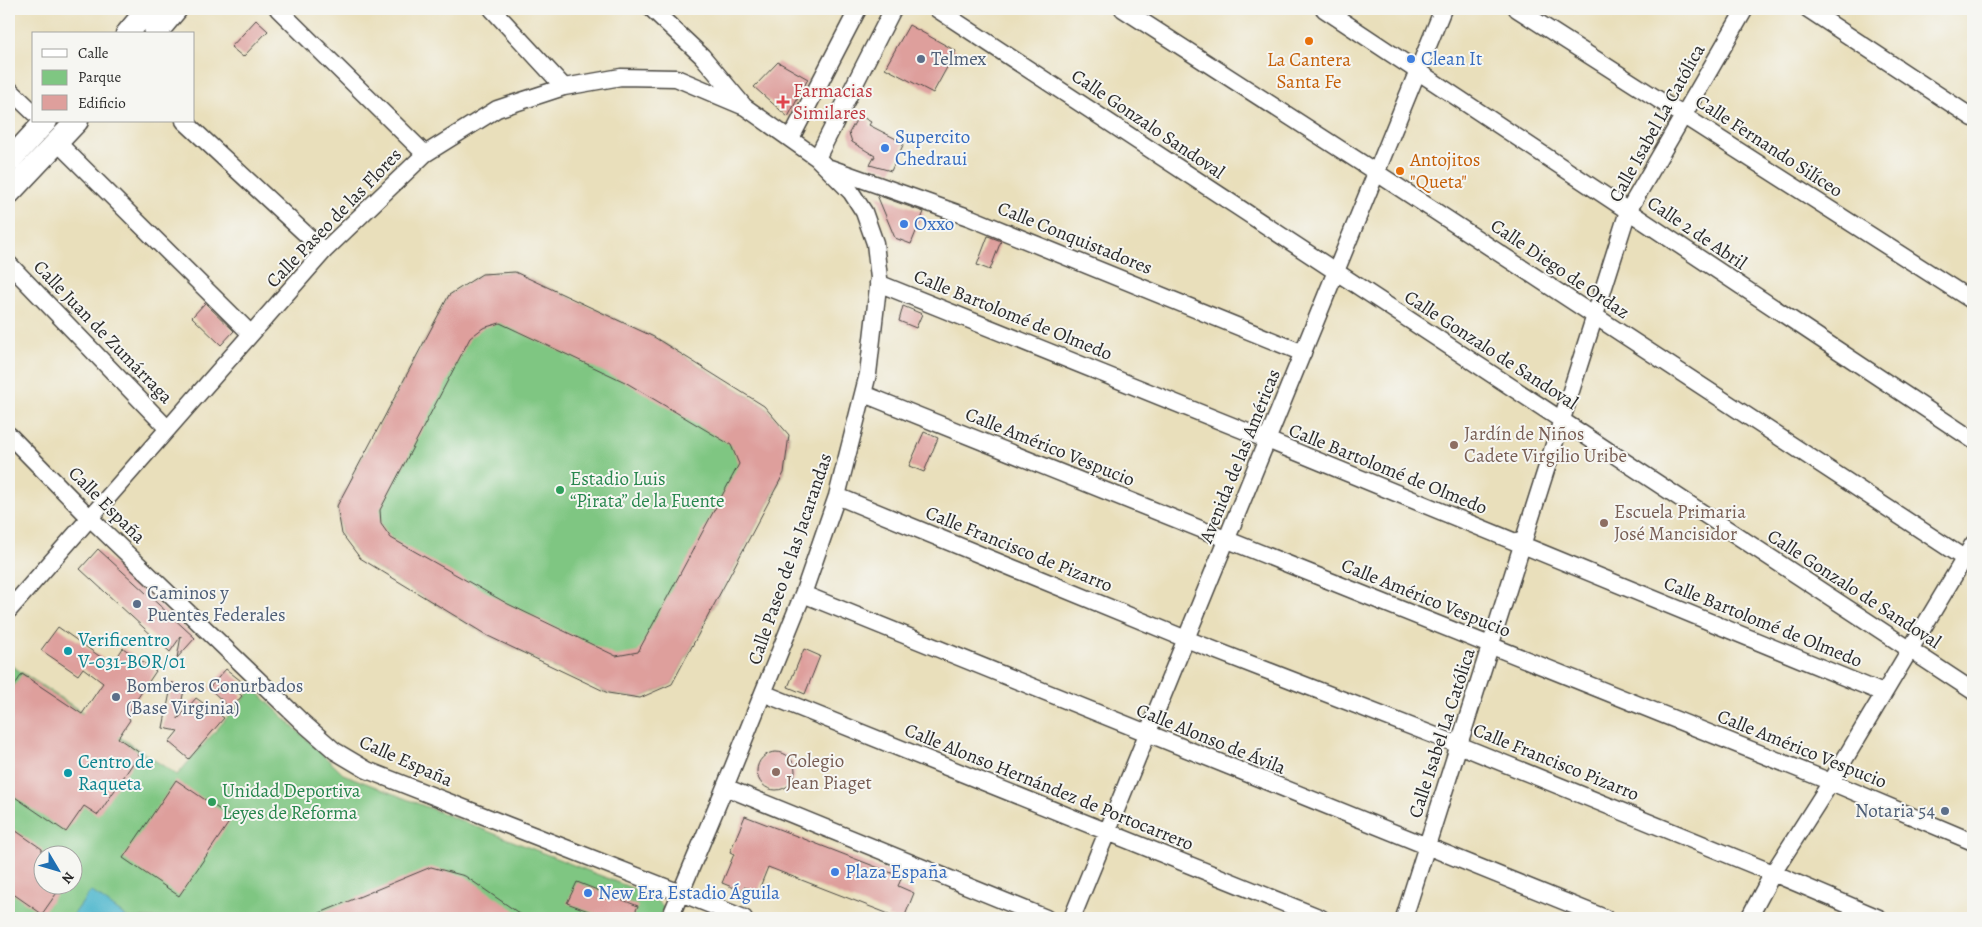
<svg xmlns="http://www.w3.org/2000/svg" width="1982" height="927" font-family="Alegreya,serif">
	<style>
		.green { fill: #7fc682; stroke: #557856; fill-rule: evenodd }
		.water { fill: #4fb7cd; stroke: #3d717c }
		.building { fill: #de9f9c; fill-rule: evenodd }
		.lines { fill: none; stroke-linecap: round; stroke-linejoin: round }
		.street-casing { stroke: #484641; stroke-width: 19 }
		.secondary-casing { stroke: #484641; stroke-width: 25 }
		.street { stroke: #fff; stroke-width: 16 }
		.secondary { stroke: #fff; stroke-width: 22 }
		.food-dot { fill: #e8710a; stroke: #f6f6f2; stroke-width: 2 }
		.service-dot { fill: #5c6f8a; stroke: #f6f6f2; stroke-width: 2 }
		.shop-dot { fill: #3f7fe0; stroke: #f6f6f2; stroke-width: 2 }
		.health-dot { fill: #e0444e; stroke: #f6f6f2; stroke-width: 2 }
		.education-dot { fill: #8d6e63; stroke: #f6f6f2; stroke-width: 2 }
		.leisure-dot { fill: #2e9e5b; stroke: #f6f6f2; stroke-width: 2 }
		.culture-dot { fill: #0f9aa8; stroke: #f6f6f2; stroke-width: 2 }
		.labels { text-anchor: middle; dominant-baseline: central; stroke-width: 4; stroke-linejoin: round; paint-order: stroke }
		.service-label { font-size: 19px; fill: #4e5e75; stroke: #f6f6f2; text-anchor: start }
		.shop-label { font-size: 19px; fill: #366cbe; stroke: #f6f6f2; text-anchor: start }
		.food-label { font-size: 19px; fill: #c56008; stroke: #f6f6f2 }
		.health-label { font-size: 19px; fill: #be3a42; stroke: #f6f6f2; text-anchor: start }
		.street-label { font-size: 19px; fill: #2b2b2b; stroke: #f6f6f2 }
		.education-label { font-size: 19px; fill: #785e54; stroke: #f6f6f2; text-anchor: start }
		.leisure-label { font-size: 19px; fill: #27864d; stroke: #f6f6f2; text-anchor: start }
		.culture-label { font-size: 19px; fill: #0d838f; stroke: #f6f6f2; text-anchor: start }
	</style>
	<rect width="100%" height="100%" fill="#f6f6f2"/>
	<filter id="ink" filterUnits="userSpaceOnUse"><feTurbulence type="fractalNoise" baseFrequency=".02" numOctaves="2"/><feDisplacementMap in="SourceGraphic" scale="10" xChannelSelector="R" yChannelSelector="G"/><feConvolveMatrix kernelMatrix="1 2 1 2 8 2 1 2 1" color-interpolation-filters="sRGB"/></filter>
	<filter id="wash" filterUnits="userSpaceOnUse"><feTurbulence type="fractalNoise" baseFrequency=".0096" numOctaves="4" result="noise"/><feDisplacementMap in="SourceGraphic" scale="20" xChannelSelector="R" yChannelSelector="G"/><feGaussianBlur stdDeviation="1.12" result="paint"/><feColorMatrix in="noise" values="0 0 0 0 0 0 0 0 0 0 0 0 0 0 0 0 0 1.4 0 .05"/><feComposite in="paint" operator="in"/></filter>
	<g filter="url(#wash)">
		<rect width="100%" height="100%" fill="#e9dfbb"/>
		<path class="green" d="M 515,272 L 654,337 L 764,406 L 789,435 L 784,473 L 672,684 L 640,698 L 608,693 L 488,636 L 360,558 L 342,534 L 337,506 L 449,295 L 482,274 Z
			M 9,664 L 177,775 L 253,688 L 343,774 L 652,896 L 664,908 L 659,918 L 9,918 ZM 42,854 L 72,854 L 72,884 L 42,884 Z"/>
		<path class="water" d="M 91,891 L 128,918 L 71,918 Z"/>
		<g id="blocks">
			<path class="building" d="M 256,20 L 268,31 L 243,57 L 231,47 Z
				M 909,25 L 956,51 L 933,93 L 885,68 Z
				M 778,62 L 808,79 L 788,117 L 754,87 Z
				M 859,115 L 871,122 L 869,125 L 904,143 L 891,171 L 870,165 L 875,156 L 852,142 L 849,133 Z
				M 877,195 L 924,212 L 911,244 L 895,238 Z
				M 988,236 L 1001,241 L 990,270 L 977,265 Z
				M 515,272 L 654,337 L 764,406 L 789,435 L 784,473 L 672,684 L 640,698 L 608,693 L 488,636 L 360,558 L 342,534 L 337,506 L 449,295 L 482,274 ZM 500,323 L 625,382 L 731,445 L 739,464 L 638,652 L 616,656 L 508,604 L 391,538 L 381,524 L 380,510 L 470,338 L 483,328 Z
				M 205,303 L 234,331 L 221,345 L 192,317 Z
				M 903,306 L 922,314 L 916,328 L 899,321 Z
				M 924,432 L 938,438 L 924,472 L 909,466 Z
				M 98,549 L 195,638 L 177,658 L 181,636 L 170,652 L 80,569 Z
				M 58,627 L 112,665 L 123,648 L 156,671 L 127,714 L 130,720 L 118,738 L 140,753 L 98,815 L 84,806 L 66,832 L 9,793 L 9,694 L 22,674 L 82,714 L 103,683 L 83,668 L 78,675 L 41,650 Z
				M 804,649 L 820,656 L 805,694 L 788,687 Z
				M 226,669 L 241,681 L 234,689 L 242,696 L 231,709 L 209,688 Z
				M 172,682 L 184,690 L 178,719 L 196,698 L 224,718 L 189,759 L 169,742 L 178,731 L 163,728 Z
				M757 771a19 19 0 1 1 38 0a19 19 0 1 1-38 0Z
				M 176,780 L 232,818 L 179,896 L 123,858 Z
				M 745,816 L 902,877 L 898,886 L 914,893 L 904,918 L 887,918 L 889,914 L 768,867 L 758,892 L 744,887 L 742,891 L 722,883 L 734,854 L 730,852 Z
				M 9,826 L 42,849 L 42,884 L 63,884 L 42,914 L 9,891 Z
				M 431,867 L 465,876 L 526,918 L 308,918 Z
				M 577,882 L 638,906 L 632,918 L 607,918 L 567,903 Z"/>
		</g>
	</g>
	<g filter="url(#ink)">
		<use href="#blocks" fill-opacity="0" stroke="#484641" stroke-width="1"/>
		<g class="lines">
			<defs>
				<path id="street" d="M 278,9 L 425,154
					M 492,9 L 564,87
					M 652,9 L 702,56 L 743,105
					M 937,9 L 1973,691
					M 1123,9 L 1377,173 L 1973,564
					M 1324,9 L 1973,440
					M 1517,9 L 1973,301
					M 1808,9 L 1973,118
					M 9,89 L 34,113
					M 184,121 L 324,251
					M 791,138 L 858,9
					M 57,142 L 251,334
					M 817,158 L 893,9
					M 830,168 L 971,218 L 1303,353
					M 9,264 L 168,429
					M 878,283 L 1255,435 L 1883,693
					M 864,394 L 1831,782 L 1973,842
					M 9,435 L 90,518 L 301,721 L 335,751 L 367,770 L 744,918
					M 837,496 L 1186,639 L 1459,745 L 1773,873 L 1879,918
					M 803,594 L 1605,918
					M 9,610 L 324,251 L 425,154 L 497,109 L 564,87 L 621,77 L 676,78 L 745,107 L 817,158 L 851,192 L 864,212 L 875,243 L 879,278 L 868,374 L 837,496 L 803,594 L 725,787 L 670,918
					M 763,693 L 1321,918
					M 725,787 L 1046,918
					M 1072,918 L 1443,9
					M 1404,918 L 1628,211 L 1745,9
					M 1749,918 L 1773,873 L 1831,782 L 1973,544"/>
				<path id="secondary" d="M 127,34 L 148,9
					M 155,34 L 176,9
					M 9,161 L 46,121
					M 9,193 L 77,121"/>
			</defs>
			<use href="#street" class="street-casing"/>
			<use href="#secondary" class="secondary-casing"/>
			<use href="#street" class="street"/>
			<use href="#secondary" class="secondary"/>
		</g>
	</g>
	<g class="food-dot">
		<circle cx="1309" cy="41" r="5"/>
		<circle cx="1400" cy="171" r="5"/>
	</g>
	<g class="service-dot">
		<circle cx="921" cy="59" r="5"/>
		<circle cx="137" cy="604" r="5"/>
		<circle cx="116" cy="697" r="5"/>
		<circle cx="1945" cy="811" r="5"/>
	</g>
	<g class="shop-dot">
		<circle cx="1411" cy="59" r="5"/>
		<circle cx="885" cy="148" r="5"/>
		<circle cx="904" cy="224" r="5"/>
		<circle cx="835" cy="872" r="5"/>
		<circle cx="588" cy="893" r="5"/>
	</g>
	<path class="health-dot" d="M780.5 94.5h5v5h5v5h-5v5h-5v-5h-5v-5h5z"/>
	<g class="education-dot">
		<circle cx="1454" cy="445" r="5"/>
		<circle cx="1604" cy="523" r="5"/>
		<circle cx="776" cy="772" r="5"/>
	</g>
	<g class="leisure-dot">
		<circle cx="560" cy="490" r="5"/>
		<circle cx="212" cy="802" r="5"/>
	</g>
	<g class="culture-dot">
		<circle cx="68" cy="651" r="5"/>
		<circle cx="68" cy="773" r="5"/>
	</g>
	<g class="labels">
		<g class="service-label">
			<text x="931" y="59">Telmex</text>
			<text x="147" y="593">Caminos y<tspan x="147" dy="22">Puentes Federales</tspan></text>
			<text x="126" y="686">Bomberos Conurbados<tspan x="126" dy="22">(Base Virginia)</tspan></text>
			<text x="1935" y="811" text-anchor="end">Notaria 54</text>
		</g>
		<g class="shop-label">
			<text x="1421" y="59">Clean It</text>
			<text x="895" y="137">Supercito<tspan x="895" dy="22">Chedraui</tspan></text>
			<text x="914" y="224">Oxxo</text>
			<text x="845" y="872">Plaza España</text>
			<text x="598" y="893">New Era Estadio Águila</text>
		</g>
		<g class="food-label">
			<text x="1309" y="60">La Cantera<tspan x="1309" dy="22">Santa Fe</tspan></text>
			<text x="1410" y="160" text-anchor="start">Antojitos<tspan x="1410" dy="22">"Queta"</tspan></text>
		</g>
		<g class="health-label">
			<text x="793" y="91">Farmacias<tspan x="793" dy="22">Similares</tspan></text>
		</g>
		<g class="street-label">
			<text transform="translate(1657 123) rotate(-61)">Calle Isabel La Católica</text>
			<text transform="translate(1148 124) rotate(34)">Calle Gonzalo Sandoval</text>
			<text transform="translate(1769 146) rotate(33)">Calle Fernando Silíceo</text>
			<text transform="translate(334 218) rotate(-46)">Calle Paseo de las Flores</text>
			<text transform="translate(1697 233) rotate(34)">Calle 2 de Abril</text>
			<text transform="translate(1075 238) rotate(22)">Calle Conquistadores</text>
			<text transform="translate(1560 269) rotate(34)">Calle Diego de Ordaz</text>
			<text transform="translate(1013 315) rotate(22)">Calle Bartolomé de Olmedo</text>
			<text transform="translate(103 332) rotate(46)">Calle Juan de Zumárraga</text>
			<text transform="translate(1491 350) rotate(33)">Calle Gonzalo de Sandoval</text>
			<text transform="translate(1050 447) rotate(22)">Calle Américo Vespucio</text>
			<text transform="translate(1240 456) rotate(-68)">Avenida de las Américas</text>
			<text transform="translate(1388 469) rotate(22)">Calle Bartolomé de Olmedo</text>
			<text transform="translate(107 505) rotate(45)">Calle España</text>
			<text transform="translate(1019 549) rotate(22)">Calle Francisco de Pizarro</text>
			<text transform="translate(790 559) rotate(-71)">Calle Paseo de las Jacarandas</text>
			<text transform="translate(1854 589) rotate(33)">Calle Gonzalo de Sandoval</text>
			<text transform="translate(1426 598) rotate(22)">Calle Américo Vespucio</text>
			<text transform="translate(1763 622) rotate(22)">Calle Bartolomé de Olmedo</text>
			<text transform="translate(1442 733) rotate(-72)">Calle Isabel La Católica</text>
			<text transform="translate(1211 739) rotate(22)">Calle Alonso de Ávila</text>
			<text transform="translate(1802 749) rotate(22)">Calle Américo Vespucio</text>
			<text transform="translate(406 761) rotate(24)">Calle España</text>
			<text transform="translate(1556 762) rotate(22)">Calle Francisco Pizarro</text>
			<text transform="translate(1049 787) rotate(22)">Calle Alonso Hernández de Portocarrero</text>
		</g>
		<g class="education-label">
			<text x="1464" y="434">Jardín de Niños<tspan x="1464" dy="22">Cadete Virgilio Uribe</tspan></text>
			<text x="1614" y="512">Escuela Primaria<tspan x="1614" dy="22">José Mancisidor</tspan></text>
			<text x="786" y="761">Colegio<tspan x="786" dy="22">Jean Piaget</tspan></text>
		</g>
		<g class="leisure-label">
			<text x="570" y="479">Estadio Luis<tspan x="570" dy="22">“Pirata” de la Fuente</tspan></text>
			<text x="222" y="791">Unidad Deportiva<tspan x="222" dy="22">Leyes de Reforma</tspan></text>
		</g>
		<g class="culture-label">
			<text x="78" y="640">Verificentro<tspan x="78" dy="22">V-031-BOR/01</tspan></text>
			<text x="78" y="762">Centro de<tspan x="78" dy="22">Raqueta</tspan></text>
		</g>
	</g>
	<rect width="1982" height="927" fill="none" stroke="#f6f6f2" stroke-width="30"/>
	<rect x="32" y="32" width="162" height="90" fill="#f6f6f2" stroke="#a5a5a2"/>
	<rect x="42" y="49" width="25" height="8" fill="#ffffff" stroke="#a5a5a2"/>
	<text x="78" y="58" font-size="15" fill="#2b2b2b">Calle</text>
	<rect x="42" y="70" width="25" height="15" fill="#7fc682" stroke="#a5a5a2"/>
	<text x="78" y="82" font-size="15" fill="#2b2b2b">Parque</text>
	<rect x="42" y="95" width="25" height="15" fill="#de9f9c" stroke="#a5a5a2"/>
	<text x="78" y="108" font-size="15" fill="#2b2b2b">Edificio</text>
	<g transform="translate(58 870) rotate(128)"><circle r="24" fill="#f6f6f2" stroke="#a5a5a2"/>
	<path d="M0-4L9 19L0 12L-9 19Z" fill="#1f6fb2"/>
	<text y="-8" font-size="14" font-weight="bold" text-anchor="middle" fill="#2b2b2b">N</text>
	</g>
</svg>
